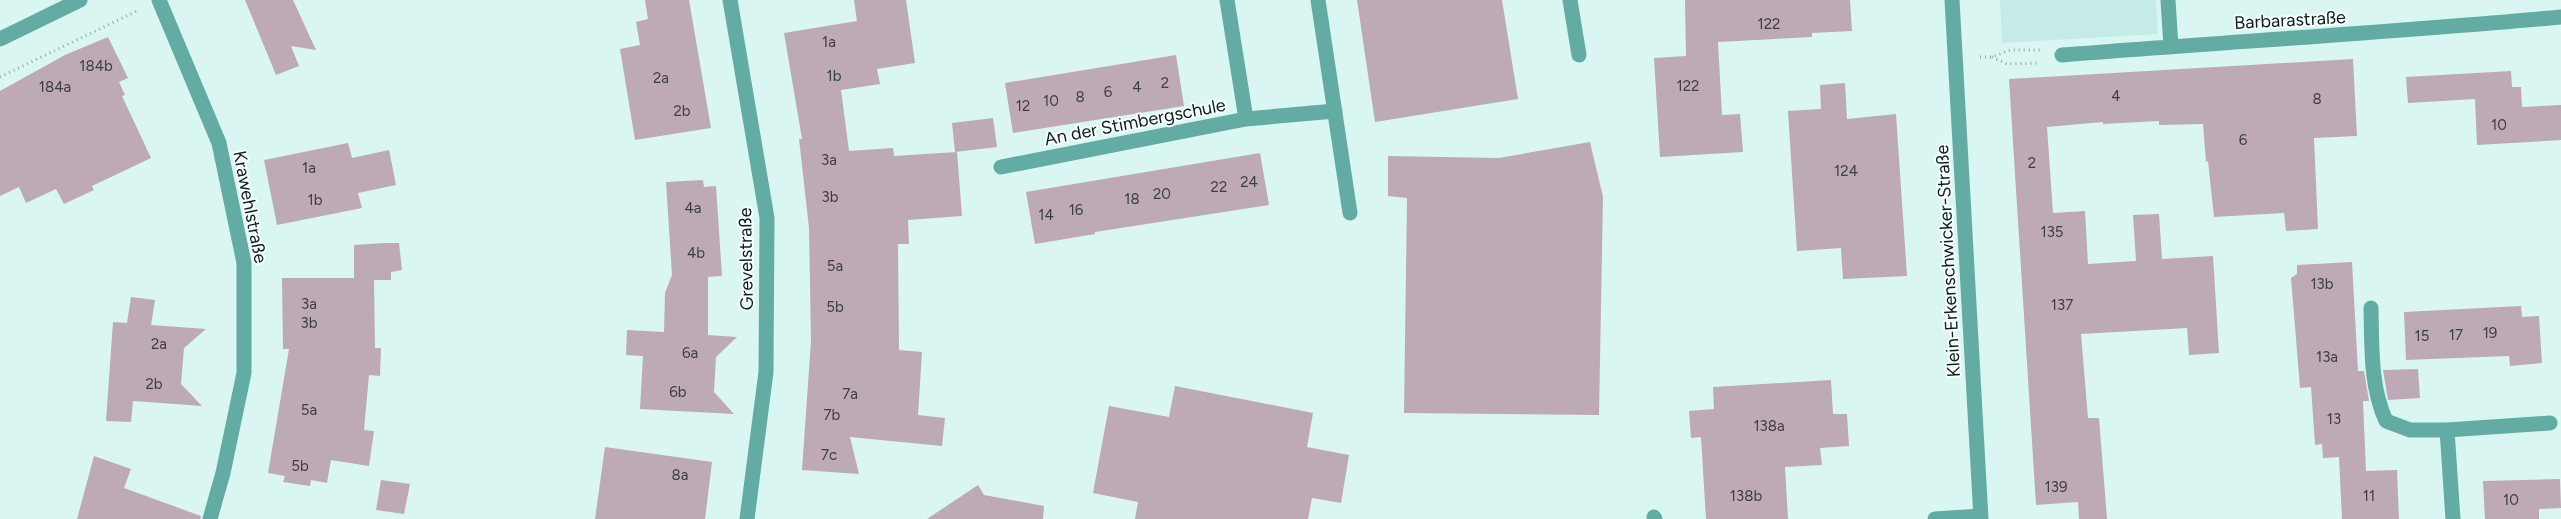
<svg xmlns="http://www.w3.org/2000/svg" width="2561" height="519" font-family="Figtree,sans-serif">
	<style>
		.built { fill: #c5ebe6 }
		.building { fill: #bea9b6 }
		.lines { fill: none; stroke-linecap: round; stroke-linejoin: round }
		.path { stroke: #92a8a5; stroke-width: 3; stroke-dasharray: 1 4; stroke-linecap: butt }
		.minor { stroke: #63aca4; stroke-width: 15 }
		.labels { text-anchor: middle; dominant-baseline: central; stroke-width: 4; stroke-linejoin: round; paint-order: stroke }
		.number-label { font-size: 15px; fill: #3c3f41 }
		.street-label { font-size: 18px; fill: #111c1a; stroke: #f4fffd }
	</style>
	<rect width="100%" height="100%" fill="#daf6f2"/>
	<path class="built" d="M 2000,0 L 2156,0 L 2158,34 L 2002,43 Z"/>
	<path class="building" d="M 245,0 L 293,0 L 316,50 L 291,46 L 299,66 L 276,75 Z
		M 645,0 L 689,0 L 711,128 L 635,140 L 620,49 L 640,45 L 636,22 L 648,19 Z
		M 854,0 L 906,0 L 915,63 L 877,69 L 880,84 L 841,90 L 849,151 L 893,148 L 894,156 L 957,152 L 962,216 L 908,220 L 909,244 L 898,244 L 899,350 L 922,352 L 918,415 L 945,418 L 942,446 L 850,437 L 859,474 L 802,470 L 811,341 L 809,228 L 799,139 L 802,139 L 784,33 L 857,21 Z
		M 1357,0 L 1502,0 L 1518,99 L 1375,122 Z
		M 1685,0 L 1850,0 L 1852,31 L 1812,33 L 1812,37 L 1718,42 L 1722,115 L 1740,114 L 1743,152 L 1660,157 L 1654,58 L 1686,56 Z
		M 108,37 L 128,78 L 119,82 L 125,95 L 122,96 L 151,158 L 92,186 L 94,190 L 64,204 L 56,189 L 26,203 L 19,187 L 0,196 L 0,91 L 65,55 Z
		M 1176,55 L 1184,106 L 1013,133 L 1005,83 Z
		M 2353,59 L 2357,136 L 2314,138 L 2318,229 L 2286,231 L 2284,213 L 2214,217 L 2208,161 L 2206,162 L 2203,124 L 2159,125 L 2159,121 L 2103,124 L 2103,122 L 2047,127 L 2053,213 L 2085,211 L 2088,264 L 2136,261 L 2133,215 L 2159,214 L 2162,259 L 2213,256 L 2219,353 L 2189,355 L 2187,328 L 2081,334 L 2088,418 L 2099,418 L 2107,519 L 2079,519 L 2078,502 L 2036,505 L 2009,79 Z
		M 2511,71 L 2512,87 L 2521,87 L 2522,107 L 2561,105 L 2561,140 L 2477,145 L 2475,99 L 2408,103 L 2406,77 Z
		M 1845,83 L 1847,119 L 1896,114 L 1907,276 L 1843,279 L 1841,248 L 1797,251 L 1788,111 L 1821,109 L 1820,85 Z
		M 993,118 L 997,147 L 955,152 L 952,123 Z
		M 1590,142 L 1603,197 L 1599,415 L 1404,413 L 1407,198 L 1388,196 L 1388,156 L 1499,158 Z
		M 348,143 L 352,158 L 389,150 L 396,185 L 358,193 L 362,208 L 277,225 L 264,160 Z
		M 1260,153 L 1269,205 L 1095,232 L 1095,234 L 1035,244 L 1026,192 Z
		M 703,180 L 704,187 L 716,186 L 722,276 L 708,277 L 708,335 L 737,337 L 716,357 L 714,392 L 734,414 L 640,409 L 643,356 L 626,355 L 627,330 L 664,332 L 665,293 L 672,275 L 666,182 Z
		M 384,243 L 399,243 L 402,270 L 391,272 L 391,280 L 374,280 L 375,348 L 381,348 L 380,376 L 369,375 L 364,430 L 374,431 L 369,466 L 331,460 L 327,483 L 311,480 L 310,486 L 283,482 L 285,476 L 268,473 L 289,349 L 283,349 L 282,278 L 354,278 L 354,245 Z
		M 2352,262 L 2358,371 L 2364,371 L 2369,401 L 2363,401 L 2366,471 L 2397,470 L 2399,519 L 2342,519 L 2339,457 L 2323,458 L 2322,444 L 2315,445 L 2311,387 L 2300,388 L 2291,278 L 2297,274 L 2297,265 Z
		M 131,297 L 155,300 L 151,325 L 206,329 L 184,348 L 181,384 L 202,406 L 133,401 L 131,422 L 106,421 L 113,322 L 127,323 Z
		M 2521,306 L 2522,317 L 2539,316 L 2542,363 L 2510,366 L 2509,356 L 2406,360 L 2404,312 Z
		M 2418,369 L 2420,398 L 2388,400 L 2383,370 Z
		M 1831,380 L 1833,414 L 1847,414 L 1849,446 L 1820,448 L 1822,465 L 1785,467 L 1788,519 L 1706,519 L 1701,437 L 1691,438 L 1689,411 L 1714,409 L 1713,387 Z
		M 1175,386 L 1313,413 L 1307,447 L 1349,455 L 1341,503 L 1312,498 L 1308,519 L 1135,519 L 1138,502 L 1093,493 L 1109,406 L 1169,417 Z
		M 605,447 L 712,462 L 705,519 L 595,519 Z
		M 94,456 L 131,469 L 124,488 L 201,516 L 200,519 L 77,519 Z
		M 2560,479 L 2561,508 L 2539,509 L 2539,519 L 2485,519 L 2483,481 Z
		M 381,480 L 410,484 L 404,514 L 376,510 Z
		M 978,485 L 984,495 L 1044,506 L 1043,519 L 927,519 Z"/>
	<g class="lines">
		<path class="path" d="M 1980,57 L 1992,57 L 2010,50 L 2040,50
			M 1992,57 L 2007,64 L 2039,63
			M 0,77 L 137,11"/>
		<path class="minor" d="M 159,0 L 219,143 L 244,263 L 244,373 L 223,473 L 210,519
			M 730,0 L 767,218 L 766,372 L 747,519
			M 1227,0 L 1246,119
			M 1318,0 L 1350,213
			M 1570,0 L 1579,55
			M 1952,0 L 1981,519
			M 2168,0 L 2171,47
			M 0,39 L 80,0
			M 2062,55 C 2228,42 2395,32 2561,17
			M 1001,167 L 1246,119 L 1335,111
			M 2371,308 C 2372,346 2370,386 2386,421 L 2410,430 L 2447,430
			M 1654,517 L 1655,519
			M 1935,519 L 1981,516
			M 2453,519 L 2447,430 L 2550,423"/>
	</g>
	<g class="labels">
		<g class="number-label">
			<text x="1769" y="24">122</text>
			<text x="829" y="42">1a</text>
			<text x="96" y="66">184b</text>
			<text x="834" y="76">1b</text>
			<text x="661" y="78">2a</text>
			<text x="1165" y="83">2</text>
			<text x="1688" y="86">122</text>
			<text x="55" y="87">184a</text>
			<text x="1137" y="87">4</text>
			<text x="1108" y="92">6</text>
			<text x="2116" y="96">4</text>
			<text x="1080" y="97">8</text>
			<text x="2317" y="99">8</text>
			<text x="1051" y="101">10</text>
			<text x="1023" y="106">12</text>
			<text x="682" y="111">2b</text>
			<text x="2499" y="125">10</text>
			<text x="2243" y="140">6</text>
			<text x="829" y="160">3a</text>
			<text x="2032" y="163">2</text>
			<text x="309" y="168">1a</text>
			<text x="1846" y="171">124</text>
			<text x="1249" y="182">24</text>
			<text x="1219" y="187">22</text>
			<text x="1162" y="194">20</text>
			<text x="830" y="197">3b</text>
			<text x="1132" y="199">18</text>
			<text x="315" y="200">1b</text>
			<text x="693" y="208">4a</text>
			<text x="1076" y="210">16</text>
			<text x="1046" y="215">14</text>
			<text x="2052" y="232">135</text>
			<text x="696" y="253">4b</text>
			<text x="835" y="266">5a</text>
			<text x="2322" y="284">13b</text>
			<text x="309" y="304">3a</text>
			<text x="2062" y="305">137</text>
			<text x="835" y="307">5b</text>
			<text x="309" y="323">3b</text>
			<text x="2490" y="333">19</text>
			<text x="2456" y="335">17</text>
			<text x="2422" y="336">15</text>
			<text x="159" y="344">2a</text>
			<text x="690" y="353">6a</text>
			<text x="2327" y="357">13a</text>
			<text x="154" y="384">2b</text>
			<text x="678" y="392">6b</text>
			<text x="850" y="394">7a</text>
			<text x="309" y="410">5a</text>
			<text x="832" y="415">7b</text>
			<text x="2334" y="419">13</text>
			<text x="1769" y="426">138a</text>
			<text x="829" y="455">7c</text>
			<text x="300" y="466">5b</text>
			<text x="680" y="475">8a</text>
			<text x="2056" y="487">139</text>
			<text x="1746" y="496">138b</text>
			<text x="2369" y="496">11</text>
			<text x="2511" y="500">10</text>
		</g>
		<g class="street-label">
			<text transform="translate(2290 20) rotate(-3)">Barbarastraße</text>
			<text transform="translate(1135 122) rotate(-11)">An der Stimbergschule</text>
			<text transform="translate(250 207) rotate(79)">Krawehlstraße</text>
			<text transform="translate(746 259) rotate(-91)">Grevelstraße</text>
			<text transform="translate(1948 261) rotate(-93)">Klein-Erkenschwicker-Straße</text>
		</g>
	</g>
</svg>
